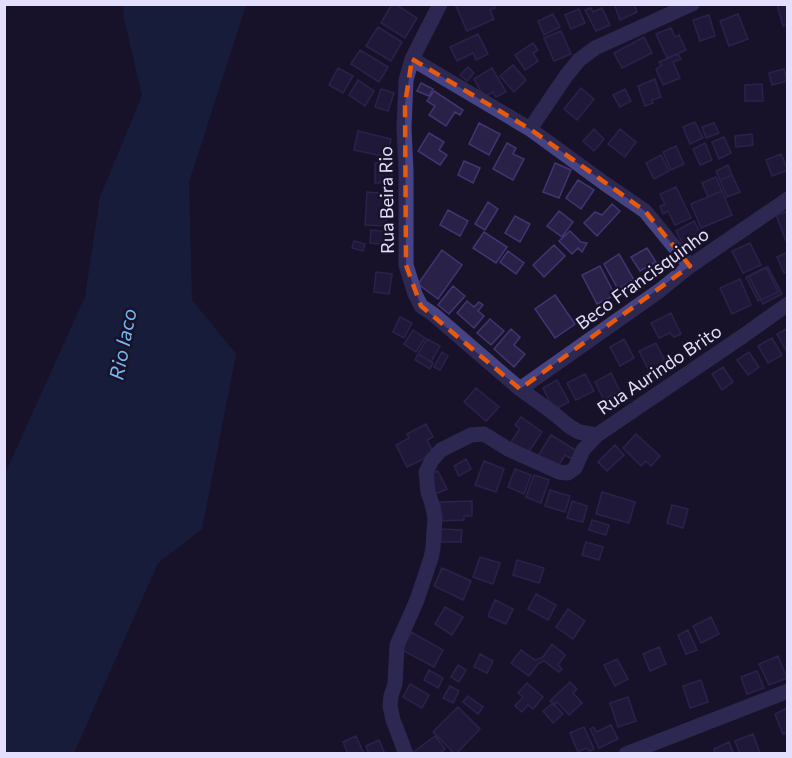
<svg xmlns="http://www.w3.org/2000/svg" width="792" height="758" font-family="Commissioner,sans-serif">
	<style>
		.water { fill: #14294c }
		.building { fill: #2a2149; stroke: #423572; stroke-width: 1.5 }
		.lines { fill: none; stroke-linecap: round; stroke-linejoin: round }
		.street { stroke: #464384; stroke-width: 15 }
		.marked { fill: none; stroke: #e8590c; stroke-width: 4.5; stroke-dasharray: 12 8; stroke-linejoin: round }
		.labels { text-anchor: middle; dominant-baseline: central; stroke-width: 5; stroke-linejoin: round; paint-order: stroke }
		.street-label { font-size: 18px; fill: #e3dffc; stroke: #181329 }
		.water-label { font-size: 20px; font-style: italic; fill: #76b7f2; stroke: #181329 }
	</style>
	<rect width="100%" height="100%" fill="#181329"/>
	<path class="water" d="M 124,5 L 246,5 L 189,182 L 192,300 L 236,354 L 202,529 L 158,563 L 74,753 L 5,753 L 5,474 L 85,297 L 100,197 L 142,96 L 123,13 Z"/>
	<path class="building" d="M 392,4 L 395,4 L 417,18 L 405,38 L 381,23 Z
		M 460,4 L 493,4 L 495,8 L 490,10 L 494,19 L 467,31 L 456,6 Z
		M 614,4 L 634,4 L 637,12 L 620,20 Z
		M 777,4 L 788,4 L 788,25 L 783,26 Z
		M 591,8 L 593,12 L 602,8 L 610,25 L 596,31 L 585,10 Z
		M 579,9 L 585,23 L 571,29 L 565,15 Z
		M 553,14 L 560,27 L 544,35 L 538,21 Z
		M 738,14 L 748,39 L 729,46 L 720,21 Z
		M 709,15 L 715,36 L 700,41 L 693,20 Z
		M 378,27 L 402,42 L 391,61 L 366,46 Z
		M 671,28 L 675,37 L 679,35 L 686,50 L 667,58 L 656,34 Z
		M 561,31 L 571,54 L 554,61 L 544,38 Z
		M 478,34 L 488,54 L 476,60 L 473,53 L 457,61 L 450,47 Z
		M 644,37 L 652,53 L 622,68 L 614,53 Z
		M 533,43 L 538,50 L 533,53 L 538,61 L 525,70 L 515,55 Z
		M 360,50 L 388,67 L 379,82 L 351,64 Z
		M 678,54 L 681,59 L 673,62 L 680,78 L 663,85 L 656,69 L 661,66 L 659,62 Z
		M 513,65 L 526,80 L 514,92 L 500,76 Z
		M 468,67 L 474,73 L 467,81 L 460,75 Z
		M 338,68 L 353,76 L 343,93 L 329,85 Z
		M 492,68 L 506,92 L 496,97 L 493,92 L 484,97 L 474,79 Z
		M 784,69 L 787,81 L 772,85 L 769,73 Z
		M 655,79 L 661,97 L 652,100 L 653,103 L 645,106 L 638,86 Z
		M 358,80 L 374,91 L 365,106 L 349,95 Z
		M 421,83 L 433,89 L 429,96 L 417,91 Z
		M 762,84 L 763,101 L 745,101 L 745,85 Z
		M 581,88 L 594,99 L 577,120 L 564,109 Z
		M 381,89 L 394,93 L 388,111 L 375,107 Z
		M 625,89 L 631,101 L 620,107 L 613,95 Z
		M 434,91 L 463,110 L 460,115 L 455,112 L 446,126 L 429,115 L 435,106 L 427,101 Z
		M 695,122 L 703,138 L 690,144 L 683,127 Z
		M 479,123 L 500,134 L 489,155 L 469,144 Z
		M 714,123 L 719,133 L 706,138 L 702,127 Z
		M 594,129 L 604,139 L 594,151 L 583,141 Z
		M 620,129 L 636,142 L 625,157 L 608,144 Z
		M 358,131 L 391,139 L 387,157 L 354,150 Z
		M 429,133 L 444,142 L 439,150 L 447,155 L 440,165 L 418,151 Z
		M 752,134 L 753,145 L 736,147 L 735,136 Z
		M 724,137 L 731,153 L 719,159 L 712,142 Z
		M 507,143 L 516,148 L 513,154 L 524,159 L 513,180 L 493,169 Z
		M 705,143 L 712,160 L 700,165 L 693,149 Z
		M 676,146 L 684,164 L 671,170 L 663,152 Z
		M 781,154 L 788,170 L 772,176 L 766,160 Z
		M 661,155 L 669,171 L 654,179 L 646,163 Z
		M 464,161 L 480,168 L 473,183 L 458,175 Z
		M 375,163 L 392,163 L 392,182 L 375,183 Z
		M 555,163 L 571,170 L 559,198 L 543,192 Z
		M 728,165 L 732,175 L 720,180 L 716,171 Z
		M 732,175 L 740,192 L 727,197 L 720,180 Z
		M 716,177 L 722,191 L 708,197 L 702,183 Z
		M 578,180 L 594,190 L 581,209 L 566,198 Z
		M 676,187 L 691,218 L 675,225 L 668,211 L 663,214 L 660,206 L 665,204 L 660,194 Z
		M 722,191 L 732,215 L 701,228 L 691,204 Z
		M 367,192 L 389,194 L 386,226 L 365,225 Z
		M 488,202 L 498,209 L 485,230 L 475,224 Z
		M 612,204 L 620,211 L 597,236 L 584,223 L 595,212 L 602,215 Z
		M 448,210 L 468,221 L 460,236 L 440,225 Z
		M 559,211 L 573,222 L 562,237 L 547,226 Z
		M 788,211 L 788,240 L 786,241 L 776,215 Z
		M 515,216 L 530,224 L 520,242 L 505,233 Z
		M 694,221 L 703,238 L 685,248 L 676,231 Z
		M 371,230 L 388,232 L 387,245 L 370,243 Z
		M 570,231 L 581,242 L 587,243 L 582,252 L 578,248 L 572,254 L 559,241 Z
		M 484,232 L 507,247 L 496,263 L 473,248 Z
		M 354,241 L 365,244 L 363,251 L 352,248 Z
		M 750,243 L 761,265 L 743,273 L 732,251 Z
		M 554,245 L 565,256 L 544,277 L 533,265 Z
		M 647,248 L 656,262 L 640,271 L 631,257 Z
		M 442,250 L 462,265 L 438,299 L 418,284 Z
		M 508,251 L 524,263 L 516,274 L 500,262 Z
		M 788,252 L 788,272 L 784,273 L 777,257 Z
		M 619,254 L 634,280 L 618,289 L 604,264 Z
		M 600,266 L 615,295 L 597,304 L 582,275 Z
		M 766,267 L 778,292 L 758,301 L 746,277 Z
		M 768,267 L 782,294 L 763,304 L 749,276 Z
		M 376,272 L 392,274 L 389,294 L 374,292 Z
		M 740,279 L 751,305 L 732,314 L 720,288 Z
		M 453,286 L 465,296 L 449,314 L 438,305 Z
		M 555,295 L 575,324 L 555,338 L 535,309 Z
		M 467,301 L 474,307 L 479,302 L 483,305 L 478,311 L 484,316 L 474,328 L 457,313 Z
		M 671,313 L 681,334 L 674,337 L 670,333 L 659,338 L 651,323 Z
		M 400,317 L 412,323 L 404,338 L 393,332 Z
		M 490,319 L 504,331 L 491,345 L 477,333 Z
		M 788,328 L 788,354 L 777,334 Z
		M 511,329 L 520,337 L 514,345 L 525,354 L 514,367 L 494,349 Z
		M 413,330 L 425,338 L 416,352 L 404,344 Z
		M 772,338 L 782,355 L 768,363 L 758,346 Z
		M 427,339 L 440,346 L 431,362 L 418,354 Z
		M 624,339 L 634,358 L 620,366 L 610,347 Z
		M 656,343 L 667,365 L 650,373 L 639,351 Z
		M 442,352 L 448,356 L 440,370 L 434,367 Z
		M 749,352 L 759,367 L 748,375 L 737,360 Z
		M 418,354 L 433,363 L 430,369 L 415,360 Z
		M 723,367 L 733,382 L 722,390 L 712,374 Z
		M 611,373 L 620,391 L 604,400 L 595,382 Z
		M 585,374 L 594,391 L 576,400 L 567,383 Z
		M 557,380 L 569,402 L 554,410 L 543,388 Z
		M 476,388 L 499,407 L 486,421 L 464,402 Z
		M 521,417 L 542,432 L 528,453 L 511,442 L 520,429 L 515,425 Z
		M 426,424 L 433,437 L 427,440 L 434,454 L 407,467 L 396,445 L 409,438 L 407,434 Z
		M 636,434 L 660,456 L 651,466 L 646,461 L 641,466 L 623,448 Z
		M 551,435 L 577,451 L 572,459 L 565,455 L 557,468 L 538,456 Z
		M 615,445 L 624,455 L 607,471 L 598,462 Z
		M 466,459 L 471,469 L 459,476 L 454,466 Z
		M 484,461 L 504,469 L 496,492 L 475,485 Z
		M 515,469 L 531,475 L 524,494 L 508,487 Z
		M 438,471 L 447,489 L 435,494 L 426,476 Z
		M 534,475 L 549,480 L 541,503 L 526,497 Z
		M 550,490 L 570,496 L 565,512 L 545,506 Z
		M 602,492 L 635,502 L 629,523 L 596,514 Z
		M 472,501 L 472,516 L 464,516 L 464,520 L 440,521 L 440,502 Z
		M 572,501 L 587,506 L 583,522 L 567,518 Z
		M 672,505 L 688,509 L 683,528 L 667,523 Z
		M 592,520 L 609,525 L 606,535 L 589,530 Z
		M 441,529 L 462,530 L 461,542 L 441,542 Z
		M 586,542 L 603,547 L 599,560 L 582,555 Z
		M 480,557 L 500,563 L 493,584 L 473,577 Z
		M 517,560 L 544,568 L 539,583 L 513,575 Z
		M 442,568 L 471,581 L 463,600 L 434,586 Z
		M 536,594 L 556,605 L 548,620 L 528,609 Z
		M 495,600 L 513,609 L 506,624 L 488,616 Z
		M 445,607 L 463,617 L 452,635 L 435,624 Z
		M 568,609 L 585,621 L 573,639 L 556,627 Z
		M 711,617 L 719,634 L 701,643 L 693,626 Z
		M 688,630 L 697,650 L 686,654 L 678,635 Z
		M 411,632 L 443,650 L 434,667 L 402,650 Z
		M 552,644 L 565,655 L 558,665 L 562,669 L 559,672 L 544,661 L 538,664 L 529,676 L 511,663 L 521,650 L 535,660 L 543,657 Z
		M 659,647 L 666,664 L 650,671 L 643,654 Z
		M 480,654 L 493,661 L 487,673 L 474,667 Z
		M 778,656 L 787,678 L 769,685 L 759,664 Z
		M 617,659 L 628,679 L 615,686 L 604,665 Z
		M 458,665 L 466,670 L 459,682 L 451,677 Z
		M 429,670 L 443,678 L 438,688 L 424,680 Z
		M 757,671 L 764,688 L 747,694 L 741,677 Z
		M 701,680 L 708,702 L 690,708 L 683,686 Z
		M 570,682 L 577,689 L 573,693 L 582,703 L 569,715 L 557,702 L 554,705 L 550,701 Z
		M 527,683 L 543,697 L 533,709 L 528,705 L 522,712 L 515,706 L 523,697 L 518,693 Z
		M 410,684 L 429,695 L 422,708 L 403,697 Z
		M 450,686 L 459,691 L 453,703 L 443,698 Z
		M 468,696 L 483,707 L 478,714 L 463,702 Z
		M 628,697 L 636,721 L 618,727 L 610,703 Z
		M 553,703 L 563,714 L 553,723 L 543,711 Z
		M 458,707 L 480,729 L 456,754 L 450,754 L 452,751 L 433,732 Z
		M 787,708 L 788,732 L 783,734 L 775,714 Z
		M 611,725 L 618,739 L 599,748 L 590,729 L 594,727 L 596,732 Z
		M 584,727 L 594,749 L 590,751 L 586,748 L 578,752 L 570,733 Z
		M 753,734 L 760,753 L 740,754 L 735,741 Z
		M 356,736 L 364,754 L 348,754 L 343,742 Z
		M 435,736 L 445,749 L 439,754 L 411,754 Z
		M 379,740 L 385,754 L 369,754 L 366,746 Z
		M 729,742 L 734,754 L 715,754 L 714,749 Z"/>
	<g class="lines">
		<path class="street" d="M 440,4 L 412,59 L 406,80 L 404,128 L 406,170 L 406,265 L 415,294 L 421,306 L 433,314 L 520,389 L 552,412 L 569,426 L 579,432 L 597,435 L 743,336 L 788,304
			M 412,59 L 530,129 L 604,183 L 645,211 L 690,266
			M 530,129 L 566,76 L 579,60 L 595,48 L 692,4
			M 520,389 L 659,291 L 690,266 L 788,199
			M 406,754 L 393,720 L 390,706 L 391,696 L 395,684 L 397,645 L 417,600 L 431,558 L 433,548 L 435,517 L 432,504 L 428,492 L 426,472 L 432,460 L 441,450 L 471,435 L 484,434 L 508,449 L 559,472 L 568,473 L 575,468 L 583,450 L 597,435
			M 626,754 L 788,691"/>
	</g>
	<path d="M0 0H792V758H0ZM 412,59 L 530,129 L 645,211 L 690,266 L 520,389 L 421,306 L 406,265 L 405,104 Z" fill="#181329" fill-opacity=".55" fill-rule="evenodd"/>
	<path class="marked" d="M 412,59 L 530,129 L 645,211 L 690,266 L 520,389 L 421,306 L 406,265 L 405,104 Z"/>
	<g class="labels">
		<g class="street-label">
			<text transform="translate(386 200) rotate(-91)">Rua Beira Rio</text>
			<text transform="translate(642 278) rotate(-36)">Beco Francisquinho</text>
			<text transform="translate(659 369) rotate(-34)">Rua Aurindo Brito</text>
		</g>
		<g class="water-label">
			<text transform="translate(122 344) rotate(-79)">Rio Iaco</text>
		</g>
	</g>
	<rect width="792" height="758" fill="none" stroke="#e3dffc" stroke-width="12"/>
</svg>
